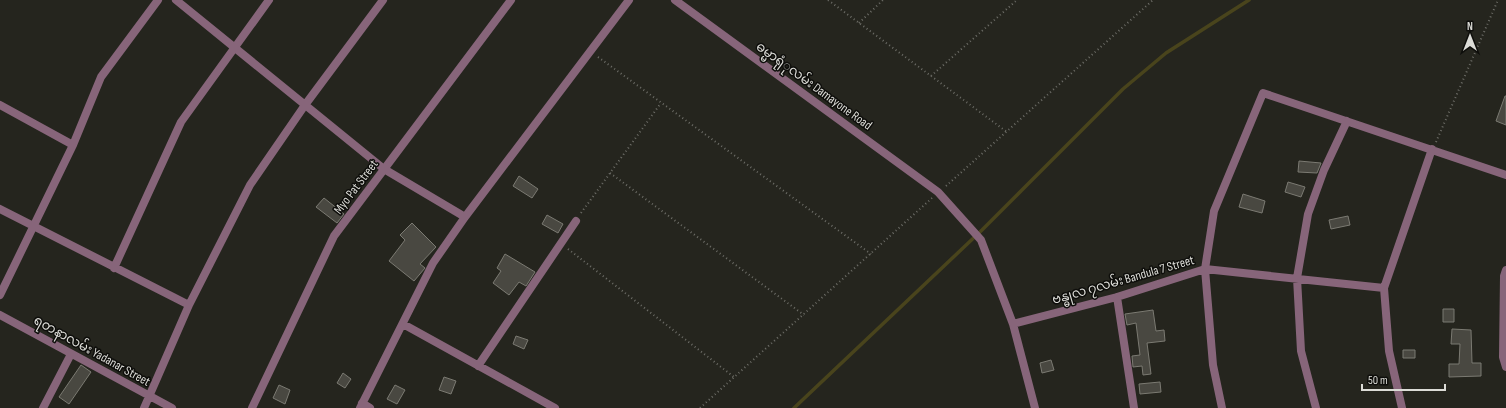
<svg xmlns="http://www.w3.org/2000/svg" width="1506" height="408" font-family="'Sofia Sans Condensed','Noto Sans Myanmar',sans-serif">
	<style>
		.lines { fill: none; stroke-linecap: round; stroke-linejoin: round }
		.stream { stroke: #49441c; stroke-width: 3.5 }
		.building { fill: #494841; stroke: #7b7a72 }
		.path { stroke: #6e6e68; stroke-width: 2; stroke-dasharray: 1 3; stroke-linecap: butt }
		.minor { stroke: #87657a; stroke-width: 8 }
		.labels { text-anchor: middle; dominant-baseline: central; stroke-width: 3; stroke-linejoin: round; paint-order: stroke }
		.street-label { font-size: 13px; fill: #dcdcd7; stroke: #0e0e0b }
	</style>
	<rect width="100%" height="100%" fill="#25251e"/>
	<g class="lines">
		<path class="stream" d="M 794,408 L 982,230 L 1123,89 L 1166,53 L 1249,0"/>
	</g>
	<path class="building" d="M 1505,96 L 1506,96 L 1506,125 L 1496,121 Z
		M 1299,161 L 1321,163 L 1317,173 L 1298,172 Z
		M 519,176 L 538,189 L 532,198 L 513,186 Z
		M 1288,182 L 1305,187 L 1301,197 L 1285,192 Z
		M 1243,194 L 1265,201 L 1262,213 L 1239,207 Z
		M 324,198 L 344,214 L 337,223 L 316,207 Z
		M 547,215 L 563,224 L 558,233 L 542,224 Z
		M 1348,216 L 1350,225 L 1331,229 L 1329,220 Z
		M 412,223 L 436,247 L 420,264 L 425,268 L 414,281 L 389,261 L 405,240 L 400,235 Z
		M 505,254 L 535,272 L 526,286 L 519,282 L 509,295 L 493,283 L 501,271 L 497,268 Z
		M 1443,309 L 1454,309 L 1454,322 L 1443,322 Z
		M 1153,310 L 1156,331 L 1164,330 L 1165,341 L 1147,343 L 1151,374 L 1143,375 L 1142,366 L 1133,367 L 1132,356 L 1140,355 L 1136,323 L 1127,325 L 1125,314 Z
		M 1452,329 L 1471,330 L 1472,363 L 1481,363 L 1481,376 L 1449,377 L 1449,364 L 1459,364 L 1460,344 L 1451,344 Z
		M 516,336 L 528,340 L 524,349 L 513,344 Z
		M 1403,350 L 1415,350 L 1415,358 L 1403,358 Z
		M 1051,360 L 1054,370 L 1042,373 L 1040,363 Z
		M 81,365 L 91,372 L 69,404 L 59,397 Z
		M 343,373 L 351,379 L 345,388 L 337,383 Z
		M 444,377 L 456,381 L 451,394 L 439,390 Z
		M 1160,382 L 1161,392 L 1140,394 L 1139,384 Z
		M 279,385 L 290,390 L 285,404 L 273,398 Z
		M 395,385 L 405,390 L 397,404 L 387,399 Z"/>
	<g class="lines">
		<path class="path" d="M 828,0 L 1007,132
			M 859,23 L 883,0
			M 598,57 L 871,254
			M 931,76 L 1017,0
			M 1436,142 L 1498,0
			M 610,173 L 804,315
			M 946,186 L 1153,0
			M 581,213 L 661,103
			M 568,249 L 734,377
			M 700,408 L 932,198"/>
		<path class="minor" d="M 176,0 L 384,169 L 465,217
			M 675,0 L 938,192 L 981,240 L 1013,324 L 1035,408
			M 0,105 L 73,145
			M 0,209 L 189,305
			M 114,268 L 181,122 L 269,0
			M 1506,270 L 1504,276 L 1503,357 L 1506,367
			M 0,295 L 73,145 L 101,77 L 158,0
			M 1117,297 L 1134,408
			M 0,315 L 172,408
			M 403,324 L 555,408
			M 1013,324 L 1117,297 L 1205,269 L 1384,288
			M 478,366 L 576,221
			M 362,403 L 370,408
			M 43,408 L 71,354
			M 144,408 L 189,305 L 250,185 L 305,105 L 383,0
			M 252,408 L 334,236 L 511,0
			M 360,408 L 433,263 L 465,217 L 629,0
			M 1222,408 L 1213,365 L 1205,269 L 1214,211 L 1263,93 L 1506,175
			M 1316,408 L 1301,351 L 1297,278 L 1308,214 L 1324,170 L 1347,121
			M 1402,408 L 1389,351 L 1384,288 L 1432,149"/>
	</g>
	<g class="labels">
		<g class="street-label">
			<text transform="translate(814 86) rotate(36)">ဓမ္မာရုံုလမ်း Damayone Road</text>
			<text transform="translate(356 187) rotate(-53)">Myo Pat Street</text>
			<text transform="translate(1123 280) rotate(-16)">ဗန္ဓုလ ၇လမ်း Bandula 7 Street</text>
			<text transform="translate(92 351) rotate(29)">ရတနာလမ်း Yadanar Street</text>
		</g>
	</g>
	<g transform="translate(1470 36)" stroke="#0e0e0b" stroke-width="3" paint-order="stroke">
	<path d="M0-3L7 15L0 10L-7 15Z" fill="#dcdcd7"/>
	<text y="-6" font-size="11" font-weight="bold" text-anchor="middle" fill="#dcdcd7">N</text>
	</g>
	<path d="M1362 384v6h83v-6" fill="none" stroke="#dcdcd7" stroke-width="2"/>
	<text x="1368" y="384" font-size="12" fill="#dcdcd7" stroke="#0e0e0b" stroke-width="3" paint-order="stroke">50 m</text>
</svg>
